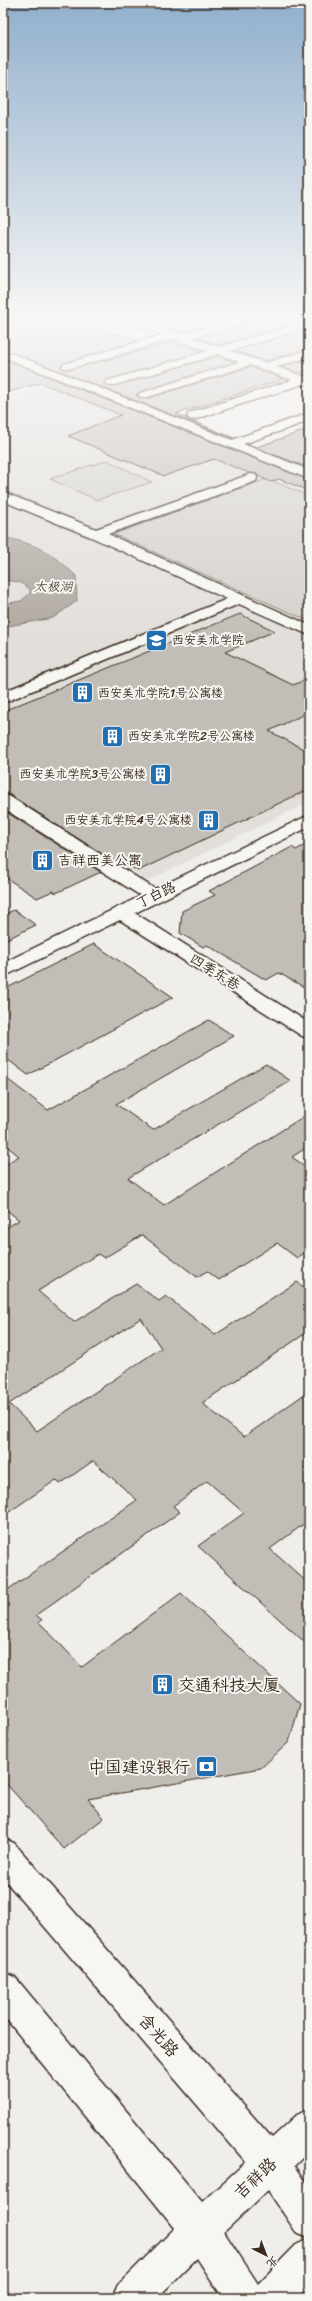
<svg xmlns="http://www.w3.org/2000/svg" width="312" height="2301" font-family="Sriracha,'LXGW WenKai TC',sans-serif">
	<style>
		.built { fill: #e2dfdb }
		.green { fill: #d4d1cc; stroke: #887e75 }
		.water { fill: #afa8a1; stroke: #81766d }
		.building { fill: #c2bdb7; stroke: #3b2a1e; fill-rule: evenodd }
		.lines { fill: none; stroke-linecap: round; stroke-linejoin: round }
		.minor-casing { stroke: #3b2a1e; stroke-width: 3 }
		.major-casing { stroke: #3b2a1e; stroke-width: 3 }
		.minor { fill: #f6f6f2; fill-rule: evenodd }
		.major { fill: #f6f6f2; fill-rule: evenodd }
		.labels { text-anchor: middle; dominant-baseline: central; stroke-width: 4; stroke-linejoin: round; paint-order: stroke }
		.far-poi-label { font-size: 12px; fill: #3b2a1e; stroke: #f6f6f2; text-anchor: start }
		.far-water-label { font-size: 13px; font-style: italic; fill: #64564c; stroke: #f6f6f2 }
		.poi-label { font-size: 14px; fill: #3b2a1e; stroke: #f6f6f2; text-anchor: start }
		.street-label { font-size: 14px; fill: #3b2a1e; stroke: #f6f6f2 }
		.near-poi-label { font-size: 17px; fill: #3b2a1e; stroke: #f6f6f2; text-anchor: start }
		.near-street-label { font-size: 17px; fill: #3b2a1e; stroke: #f6f6f2 }
	</style>
	<rect width="100%" height="100%" fill="#efeeea"/>
	<filter id="ink" filterUnits="userSpaceOnUse"><feTurbulence type="fractalNoise" baseFrequency=".025" numOctaves="2"/><feDisplacementMap in="SourceGraphic" scale="8" xChannelSelector="R" yChannelSelector="G"/><feConvolveMatrix kernelMatrix="1 2 1 2 8 2 1 2 1" color-interpolation-filters="sRGB"/></filter>
	<g filter="url(#ink)">
		<path class="built" d="M 49,384 L 309,488 L 309,802 L 147,881 L 3,792 L 3,398 Z"/>
		<path class="green" d="M 132,318 L 225,318 L 175,332 Z
			M 107,460 L 152,482 L 97,500 L 50,479 Z
			M 267,479 L 309,496 L 309,621 L 114,534 Z"/>
		<path class="water" d="M 3,537 C 36,544 52,552 76,576 L 77,601 L 53,618 L 3,627 L 3,604 L 21,601 L 30,593 L 30,589 L 19,582 L 3,580 Z"/>
		<path class="building" d="M 38,318 L 69,318 L 116,335 L 121,334 L 138,340 L 64,363 L 60,366 L 64,370 L 72,369 L 172,343 L 203,351 L 107,380 L 104,383 L 110,387 L 219,356 L 235,362 L 140,392 L 136,395 L 140,398 L 148,398 L 250,367 L 283,379 L 176,414 L 234,438 L 232,438 L 3,349 L 3,327 Z
			M 270,318 L 309,318 L 309,320 L 219,345 L 200,339 Z
			M 309,329 L 309,349 L 265,361 L 235,351 Z
			M 3,359 L 309,480 L 309,491 L 279,479 L 271,482 L 258,476 L 256,474 L 249,473 L 214,459 L 164,476 L 68,436 L 121,415 L 41,383 L 3,394 Z
			M 309,359 L 309,370 L 300,373 L 281,367 Z
			M 309,429 L 309,468 L 247,444 L 257,447 Z
			M 240,614 L 275,631 L 225,652 L 293,685 L 309,678 L 309,712 L 269,731 L 309,752 L 309,789 L 138,871 L 123,862 L 118,864 L 10,795 L 3,794 L 3,711 Z
			M 3,810 L 101,872 L 56,893 L 53,891 L 37,898 L 3,876 Z
			M 309,843 L 309,990 L 279,973 L 266,980 L 207,945 L 203,947 L 180,933 L 182,911 L 215,895 L 209,891 L 292,847 L 296,850 Z
			M 14,910 L 36,925 L 3,941 L 3,915 Z
			M 94,944 L 173,997 L 28,1075 L 3,1056 L 3,990 Z
			M 209,1020 L 234,1036 L 116,1104 L 153,1130 L 266,1064 L 291,1081 L 128,1178 L 164,1205 L 309,1113 L 309,1146 L 292,1157 L 309,1169 L 309,1250 L 297,1258 L 277,1243 L 219,1280 L 207,1271 L 197,1277 L 142,1235 L 104,1258 L 98,1254 L 38,1291 L 74,1322 L 136,1284 L 159,1301 L 166,1296 L 215,1335 L 297,1282 L 309,1291 L 309,1331 L 202,1403 L 244,1437 L 309,1391 L 309,1520 L 270,1549 L 309,1584 L 309,1646 L 198,1546 L 244,1513 L 207,1481 L 173,1506 L 180,1512 L 36,1615 L 42,1620 L 39,1622 L 82,1667 L 181,1593 L 300,1704 L 289,1742 L 261,1768 L 88,1799 L 104,1818 L 64,1849 L 3,1780 L 3,1593 L 137,1500 L 93,1461 L 60,1484 L 56,1480 L 3,1516 L 3,1230 L 19,1220 L 3,1207 L 3,1166 L 19,1156 L 3,1143 L 3,1076 L 48,1110 ZM 141,1318 L 161,1348 L 37,1431 L 9,1404 Z"/>
		<g class="lines">
			<defs>
				<path id="minor" d="M 119,318 L 133,318 L 182,334 L 238,318 L 253,318 L 252,320 L 193,338 L 219,347 L 309,321 L 309,327 L 230,351 L 265,363 L 309,350 L 309,357 L 276,367 L 303,376 L 309,375 L 309,385 L 303,384 L 193,420 L 189,419 L 187,416 L 189,413 L 292,380 L 250,365 L 148,397 L 140,397 L 138,395 L 140,393 L 239,362 L 219,354 L 115,385 L 111,386 L 105,383 L 107,381 L 208,351 L 173,339 L 72,368 L 64,368 L 62,366 L 64,364 L 162,335 Z
					M 3,350 L 232,440 L 309,413 L 309,421 L 243,444 L 309,470 L 309,479 L 3,357 Z
					M 251,474 L 256,475 L 257,478 L 256,481 L 108,534 L 309,625 L 309,635 L 239,604 L 3,703 L 3,692 L 227,599 L 91,537 L 3,501 L 3,492 L 96,529 Z
					M 3,795 L 9,796 L 155,889 L 309,815 L 309,827 L 135,913 L 309,1023 L 309,1038 L 302,1036 L 120,920 L 3,977 L 3,963 L 141,896 L 3,808 Z"/>
				<path id="major" d="M 3,1839 L 14,1843 L 272,2138 L 297,2115 L 309,2109 L 309,2151 L 294,2166 L 309,2188 L 309,2237 L 296,2232 L 268,2190 L 224,2232 L 258,2284 L 296,2245 L 309,2239 L 309,2285 L 297,2298 L 223,2298 L 197,2258 L 157,2298 L 112,2298 L 118,2285 L 175,2228 L 3,2015 L 3,1972 L 15,1977 L 202,2202 L 246,2162 L 3,1878 Z"/>
			</defs>
			<use href="#minor" class="minor-casing"/>
			<use href="#major" class="major-casing"/>
			<use href="#minor" class="minor"/>
			<use href="#major" class="major"/>
		</g>
	</g>
	<linearGradient id="sky" x2="0" y2="1"><stop stop-color="#91afcc"/><stop offset="0.5" stop-color="#f8f7f6"/><stop offset="1" stop-color="#f8f7f6" stop-opacity="0"/></linearGradient>
	<rect width="312" height="640" fill="url(#sky)"/>
	<defs>
		<symbol id="university-square" viewBox="-11 -11 22 22"><rect x="-9" y="-9" width="18" height="18" rx="4" fill="#1f6fb2" stroke="#f6f6f2"/><path d="M0-5L7-2L0 1L-7-2ZM-4 1L0 2.5L4 1V4Q0 6-4 4Z" fill="#fff"/></symbol>
		<symbol id="building-square" viewBox="-11 -11 22 22"><rect x="-9" y="-9" width="18" height="18" rx="4" fill="#1f6fb2" stroke="#f6f6f2"/><path d="M-4-6H4V6H1V3H-1V6H-4ZM-2.5-4.3h1.7v1.8h-1.7ZM.8-4.3h1.7v1.8H.8ZM-2.5-1h1.7V.8h-1.7ZM.8-1h1.7V.8H.8Z" fill="#fff"/></symbol>
		<symbol id="bank-square" viewBox="-11 -11 22 22"><rect x="-9" y="-9" width="18" height="18" rx="4" fill="#1f6fb2" stroke="#f6f6f2"/><path d="M-6-4H6V4H-6ZM0-2.3a2.3 2.3 0 1 0 0 4.6a2.3 2.3 0 1 0 0-4.6Z" fill="#fff"/></symbol>
	</defs>
	<g fill-rule="evenodd">
		<use href="#university-square" x="144" y="628" width="25" height="25"/>
		<use href="#building-square" x="70" y="680" width="25" height="25"/>
		<use href="#building-square" x="100" y="724" width="25" height="25"/>
		<use href="#building-square" x="148" y="762" width="25" height="25"/>
		<use href="#building-square" x="196" y="808" width="25" height="25"/>
		<use href="#building-square" x="30" y="848" width="25" height="25"/>
		<use href="#building-square" x="150" y="1672" width="25" height="25"/>
		<use href="#bank-square" x="194" y="1754" width="25" height="25"/>
	</g>
	<g class="labels">
		<g class="far-poi-label">
			<text x="172" y="640">西安美术学院</text>
			<text x="98" y="693">西安美术学院1号公寓楼</text>
			<text x="128" y="736">西安美术学院2号公寓楼</text>
			<text x="146" y="774" text-anchor="end">西安美术学院3号公寓楼</text>
			<text x="192" y="820" text-anchor="end">西安美术学院4号公寓楼</text>
		</g>
		<g class="far-water-label">
			<text x="53" y="586">太极湖</text>
		</g>
		<g class="poi-label">
			<text x="58" y="860">吉祥西美公寓</text>
		</g>
		<g class="street-label">
			<text transform="translate(156 895) rotate(-26)">丁白路</text>
			<text transform="translate(215 972) rotate(32)">四季东巷</text>
		</g>
		<g class="near-poi-label">
			<text x="178" y="1685">交通科技大厦</text>
			<text x="190" y="1767" text-anchor="end">中国建设银行</text>
		</g>
		<g class="near-street-label">
			<text transform="translate(159 2035) rotate(49)">含光路</text>
			<text transform="translate(255 2178) rotate(-43)">吉祥路</text>
		</g>
	</g>
	<rect width="312" height="2301" fill="none" stroke="#f6f6f2" stroke-width="16"/>
	<rect x="8" y="8" width="296" height="2285" fill="none" stroke="#3b2a1e" stroke-width="1.5" filter="url(#ink)"/>
	<g transform="translate(266 2255) rotate(138)" stroke="#f6f6f2" stroke-width="3" paint-order="stroke">
	<path d="M0-3L7 15L0 10L-7 15Z" fill="#3b2a1e"/>
	<text y="-6" font-size="11" font-weight="bold" text-anchor="middle" fill="#3b2a1e">北</text>
	</g>
</svg>
